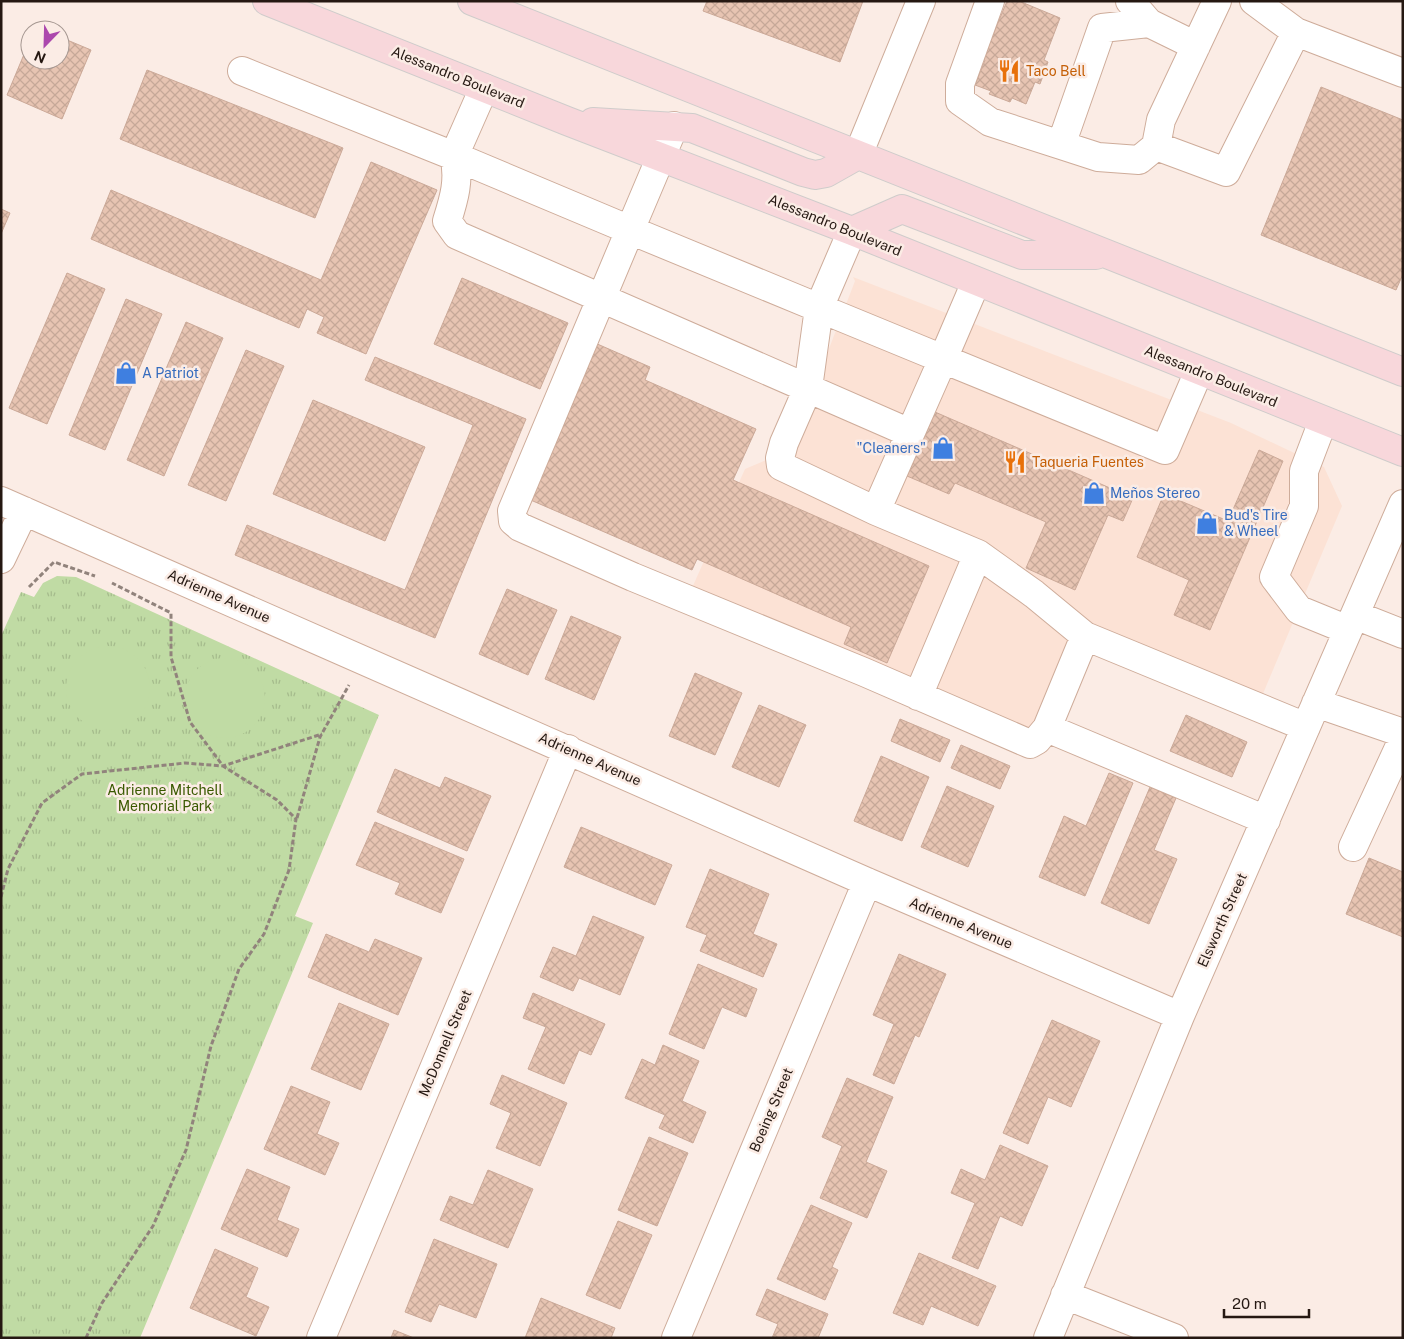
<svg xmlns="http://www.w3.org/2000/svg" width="1404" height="1339" font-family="'Public Sans',sans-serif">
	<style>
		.built { fill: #fce2d5 }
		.park { fill: url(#park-tufts) }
		.garden { fill: #c0dba4 }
		.building { fill: url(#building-cross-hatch); stroke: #cba998 }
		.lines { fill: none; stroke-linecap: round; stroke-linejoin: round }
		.minor-casing { stroke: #ceac9a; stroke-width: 30 }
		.major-casing { stroke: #cfcccb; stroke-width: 30 }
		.path { stroke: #91837c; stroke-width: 3; stroke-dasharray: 5 2.5; stroke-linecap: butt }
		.minor { stroke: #fff; stroke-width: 28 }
		.major { stroke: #f8d7db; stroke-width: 28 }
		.labels { text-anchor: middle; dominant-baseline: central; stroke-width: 5; stroke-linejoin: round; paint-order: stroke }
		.food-label { font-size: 14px; fill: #c56008; stroke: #fbece5; text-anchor: start }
		.street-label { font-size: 14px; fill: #251812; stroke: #fbece5 }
		.shop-label { font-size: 14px; fill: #366cbe; stroke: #fbece5; text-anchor: start }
		.park-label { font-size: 14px; fill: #395900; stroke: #fbece5 }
	</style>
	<defs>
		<pattern id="park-tufts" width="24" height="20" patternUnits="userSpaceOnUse" patternTransform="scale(1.25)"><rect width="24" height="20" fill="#c0dba4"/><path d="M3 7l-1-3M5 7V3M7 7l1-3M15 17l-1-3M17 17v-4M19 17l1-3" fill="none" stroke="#a5bb8c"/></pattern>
		<pattern id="building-cross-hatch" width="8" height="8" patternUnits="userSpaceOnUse" patternTransform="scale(1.25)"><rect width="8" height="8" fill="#e7c4b2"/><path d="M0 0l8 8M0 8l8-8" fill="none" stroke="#c6a898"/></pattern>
	</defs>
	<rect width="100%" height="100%" fill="#fbece5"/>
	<path class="built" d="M 853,277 L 1231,423 L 1324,467 L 1342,506 L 1262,696 L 1096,632 L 1035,734 L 692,588 L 745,469 L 790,450 L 855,281 Z"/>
	<path class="park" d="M 57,576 L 76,577 L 379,715 L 295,916 L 313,923 L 140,1338 L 1,1338 L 1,636 L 21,592 L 34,597 L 43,583 Z"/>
	<path class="garden" d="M66 688a42 42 0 1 1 84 0a42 42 0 1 1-84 0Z
		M185 698a40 40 0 1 1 80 0a40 40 0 1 1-80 0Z"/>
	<path class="building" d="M 707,1 L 863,1 L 840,62 L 703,11 Z
		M 1007,1 L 1019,1 L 1060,18 L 1044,60 L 1048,62 L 1040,84 L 1035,82 L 1026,104 L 1012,98 L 1010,102 L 989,94 L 991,91 L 975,85 L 985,60 L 983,59 Z
		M 60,37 L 91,50 L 62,119 L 7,95 L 30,40 L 30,60 L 60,60 Z
		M 147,70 L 343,148 L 315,218 L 120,139 Z
		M 1321,87 L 1403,120 L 1403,274 L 1396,290 L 1261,235 Z
		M 371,162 L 437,190 L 366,354 L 317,333 L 324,317 L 307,309 L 299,328 L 91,239 L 111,190 L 321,280 Z
		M 1,209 L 10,213 L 1,234 Z
		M 67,273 L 105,289 L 47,424 L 9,408 Z
		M 462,278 L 568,323 L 540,389 L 434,344 Z
		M 126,299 L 162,314 L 105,450 L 69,435 Z
		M 186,322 L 223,338 L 164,476 L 127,460 Z
		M 595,343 L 650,367 L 645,380 L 756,429 L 733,480 L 929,566 L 887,663 L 844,644 L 851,627 L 697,559 L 692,570 L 526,498 Z
		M 246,350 L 284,366 L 226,501 L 188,485 Z
		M 375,357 L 526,419 L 435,638 L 235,555 L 247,525 L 405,590 L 473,425 L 365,380 Z
		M 313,400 L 425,447 L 385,541 L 273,494 Z
		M 935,412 L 1133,498 L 1123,521 L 1108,515 L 1075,590 L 1026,568 L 1046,522 L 955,483 L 949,494 L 907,476 Z
		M 1259,450 L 1283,461 L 1210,630 L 1174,615 L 1189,580 L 1137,557 L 1164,494 L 1228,521 Z
		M 507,589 L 557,610 L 528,675 L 479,654 Z
		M 571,616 L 621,637 L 594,700 L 545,679 Z
		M 695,673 L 742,693 L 715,755 L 669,736 Z
		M 759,705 L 806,725 L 779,787 L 732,767 Z
		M 1186,715 L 1247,742 L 1232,777 L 1170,751 Z
		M 900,719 L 950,740 L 940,762 L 891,741 Z
		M 961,745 L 1010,766 L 1000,789 L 951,768 Z
		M 881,756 L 929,777 L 902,841 L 854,821 Z
		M 395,769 L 440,788 L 445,777 L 491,796 L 467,851 L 377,812 Z
		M 1109,773 L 1133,783 L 1085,896 L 1039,877 L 1064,816 L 1086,826 Z
		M 947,786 L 994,806 L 968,867 L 921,847 Z
		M 1150,787 L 1176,798 L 1154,850 L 1177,859 L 1149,924 L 1101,903 Z
		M 375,822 L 464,859 L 441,913 L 395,894 L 400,883 L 356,865 Z
		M 581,827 L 672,865 L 655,905 L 564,867 Z
		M 1369,858 L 1403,872 L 1403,937 L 1346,914 Z
		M 710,869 L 769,894 L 753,934 L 777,944 L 763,977 L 700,951 L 707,935 L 686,927 Z
		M 593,916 L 644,937 L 620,995 L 579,978 L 573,991 L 540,977 L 553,947 L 576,956 Z
		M 326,934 L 369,952 L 375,939 L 422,958 L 398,1015 L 308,977 Z
		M 899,954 L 946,974 L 919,1037 L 915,1035 L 894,1084 L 873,1075 L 894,1024 L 873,1015 Z
		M 698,964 L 757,989 L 746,1017 L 722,1007 L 704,1049 L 669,1034 Z
		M 533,993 L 605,1024 L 591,1055 L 579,1050 L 564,1084 L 528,1069 L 546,1027 L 523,1018 Z
		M 339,1003 L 389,1024 L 361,1090 L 311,1069 Z
		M 1052,1020 L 1100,1041 L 1071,1107 L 1048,1097 L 1028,1144 L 1003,1133 Z
		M 663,1045 L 699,1061 L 682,1101 L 706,1112 L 693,1143 L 659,1128 L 665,1115 L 625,1098 L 642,1059 L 655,1065 Z
		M 502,1075 L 567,1103 L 540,1166 L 496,1148 L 511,1113 L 490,1104 Z
		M 847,1078 L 893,1097 L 866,1162 L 887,1171 L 867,1218 L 820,1198 L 842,1146 L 822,1137 Z
		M 291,1086 L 330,1102 L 317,1134 L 339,1143 L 325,1175 L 264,1149 Z
		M 649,1137 L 688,1153 L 657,1226 L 618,1210 Z
		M 1000,1145 L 1048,1166 L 1022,1226 L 1000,1216 L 978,1269 L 952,1258 L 975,1203 L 951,1193 L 961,1169 L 985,1180 Z
		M 247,1169 L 290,1187 L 277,1220 L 299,1229 L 287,1257 L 221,1229 Z
		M 488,1170 L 533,1189 L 508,1248 L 440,1220 L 450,1196 L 473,1205 Z
		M 811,1205 L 852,1223 L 832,1267 L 838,1270 L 825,1300 L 777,1279 Z
		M 618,1221 L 652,1235 L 620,1309 L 586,1295 Z
		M 434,1239 L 497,1264 L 476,1318 L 439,1304 L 431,1322 L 405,1312 Z
		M 215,1249 L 258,1268 L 246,1297 L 269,1307 L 256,1336 L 190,1308 Z
		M 919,1253 L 996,1286 L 978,1326 L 931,1306 L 923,1325 L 893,1313 Z
		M 767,1289 L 828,1314 L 818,1338 L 772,1338 L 778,1324 L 756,1315 Z
		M 541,1298 L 615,1328 L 611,1338 L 525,1338 Z
		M 394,1330 L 414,1338 L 391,1338 Z"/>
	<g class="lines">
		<defs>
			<path id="minor" d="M 990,1 L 960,84 L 960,101 L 990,122 L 1061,145
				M 1130,1 L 1149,23
				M 1217,1 L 1161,120 L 1156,146 L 1226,172 L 1296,32
				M 1254,1 L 1296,32 L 1403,73
				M 242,71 L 454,156 L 484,88
				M 1156,146 L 1139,160 L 1098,157 L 1061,145 L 1102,28 L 1149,23 L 1196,46
				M 858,155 L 921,1
				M 454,156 C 460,179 454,199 447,221 L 457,235 L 910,433
				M 454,156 L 630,230 L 674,126
				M 852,231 L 819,308 L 630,230 L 512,511 L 513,521 L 520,527 L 633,577 L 864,672 L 1030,744 L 1037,740 L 1047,728
				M 1199,371 L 1165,450 L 943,359 L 876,511 L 978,554 L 1034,594 L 1085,636 L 1306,727
				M 1323,421 L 1304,471 L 1304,506 L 1274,577 L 1299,610 L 1348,630
				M 1,501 L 867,882 L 1180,1016
				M 876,511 L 781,466 L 780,458 L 784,443 L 808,388 L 819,308 L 943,359 L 976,282
				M 1,559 L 24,511
				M 1355,615 L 1403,634
				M 1085,636 L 1047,728 L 1266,820
				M 918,696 L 978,554
				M 1316,703 L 1403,733
				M 1353,847 L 1403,739
				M 1065,1295 L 1174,1338
				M 321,1338 L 568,749
				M 676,1338 L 867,882
				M 1048,1338 L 1180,1016 L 1403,504"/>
			<path id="major" d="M 267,1 L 567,121 L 852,231 L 1403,452
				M 472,1 L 1403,372
				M 593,122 L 692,128 L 803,172 L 815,175 L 826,173 L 858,155
				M 852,231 L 902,209 L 1022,255 L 1096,255"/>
		</defs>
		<use href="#minor" class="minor-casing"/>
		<use href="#major" class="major-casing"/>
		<path class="path" d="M 29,587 L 54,562 L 95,576
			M 297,818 L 320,737 L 349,685
			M 1,897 L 8,869 L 42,803 L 82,774 L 185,763 L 223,766 L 322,734
			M 86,1338 L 102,1303 L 153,1226 L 186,1150 L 211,1046 L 239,969 L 264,934 L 289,870 L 296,819 L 277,800 L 223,766 L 190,722 L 171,657 L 171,613 L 112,583"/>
		<use href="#minor" class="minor"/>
		<use href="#major" class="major"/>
	</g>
	<defs>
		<symbol id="restaurant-bare" viewBox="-9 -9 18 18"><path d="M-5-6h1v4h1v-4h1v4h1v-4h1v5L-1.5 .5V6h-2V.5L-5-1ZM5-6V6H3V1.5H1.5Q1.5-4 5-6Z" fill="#e8710a" stroke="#fbece5" stroke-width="2.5" paint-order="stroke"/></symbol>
		<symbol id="shop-bare" viewBox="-9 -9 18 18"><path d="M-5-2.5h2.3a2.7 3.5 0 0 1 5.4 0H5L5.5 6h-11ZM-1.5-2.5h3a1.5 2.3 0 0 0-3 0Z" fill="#3f7fe0" stroke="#fbece5" stroke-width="2.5" paint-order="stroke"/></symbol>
	</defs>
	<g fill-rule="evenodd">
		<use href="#restaurant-bare" x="993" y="55" width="32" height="32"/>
		<use href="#shop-bare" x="110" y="357" width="32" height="32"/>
		<use href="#shop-bare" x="927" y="432" width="32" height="32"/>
		<use href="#restaurant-bare" x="999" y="446" width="32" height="32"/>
		<use href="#shop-bare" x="1078" y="477" width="32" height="32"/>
		<use href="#shop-bare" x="1191" y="507" width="32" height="32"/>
	</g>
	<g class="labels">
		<g class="food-label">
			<text x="1026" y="71">Taco Bell</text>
			<text x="1032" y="462">Taqueria Fuentes</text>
		</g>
		<g class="street-label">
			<text transform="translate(458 77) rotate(22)">Alessandro Boulevard</text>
			<text transform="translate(835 225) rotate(22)">Alessandro Boulevard</text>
			<text transform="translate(1211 376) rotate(22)">Alessandro Boulevard</text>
			<text transform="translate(219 596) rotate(24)">Adrienne Avenue</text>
			<text transform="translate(590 759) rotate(24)">Adrienne Avenue</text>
			<text transform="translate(1222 920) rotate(-66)">Elsworth Street</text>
			<text transform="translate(961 923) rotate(23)">Adrienne Avenue</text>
			<text transform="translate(445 1043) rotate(-67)">McDonnell Street</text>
			<text transform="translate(771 1110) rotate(-67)">Boeing Street</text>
		</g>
		<g class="shop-label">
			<text x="142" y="373">A Patriot</text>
			<text x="926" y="448" text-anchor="end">"Cleaners"</text>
			<text x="1110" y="493">Meños Stereo</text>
			<text x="1224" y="515">Bud's Tire<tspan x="1224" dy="16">&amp; Wheel</tspan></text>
		</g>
		<g class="park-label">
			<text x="165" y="790">Adrienne Mitchell<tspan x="165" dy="16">Memorial Park</tspan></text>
		</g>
	</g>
	<rect width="1404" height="1339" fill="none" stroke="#251812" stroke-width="5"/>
	<g transform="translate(45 45) rotate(203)"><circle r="24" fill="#fbece5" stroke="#a59791"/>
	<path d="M0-4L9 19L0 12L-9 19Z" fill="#ac48ad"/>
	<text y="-8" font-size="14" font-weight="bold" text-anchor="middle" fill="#251812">N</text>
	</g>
	<path d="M1224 1309v8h85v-8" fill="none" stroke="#251812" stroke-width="2.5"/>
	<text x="1232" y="1309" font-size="15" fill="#251812" stroke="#fbece5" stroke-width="4" paint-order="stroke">20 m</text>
</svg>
